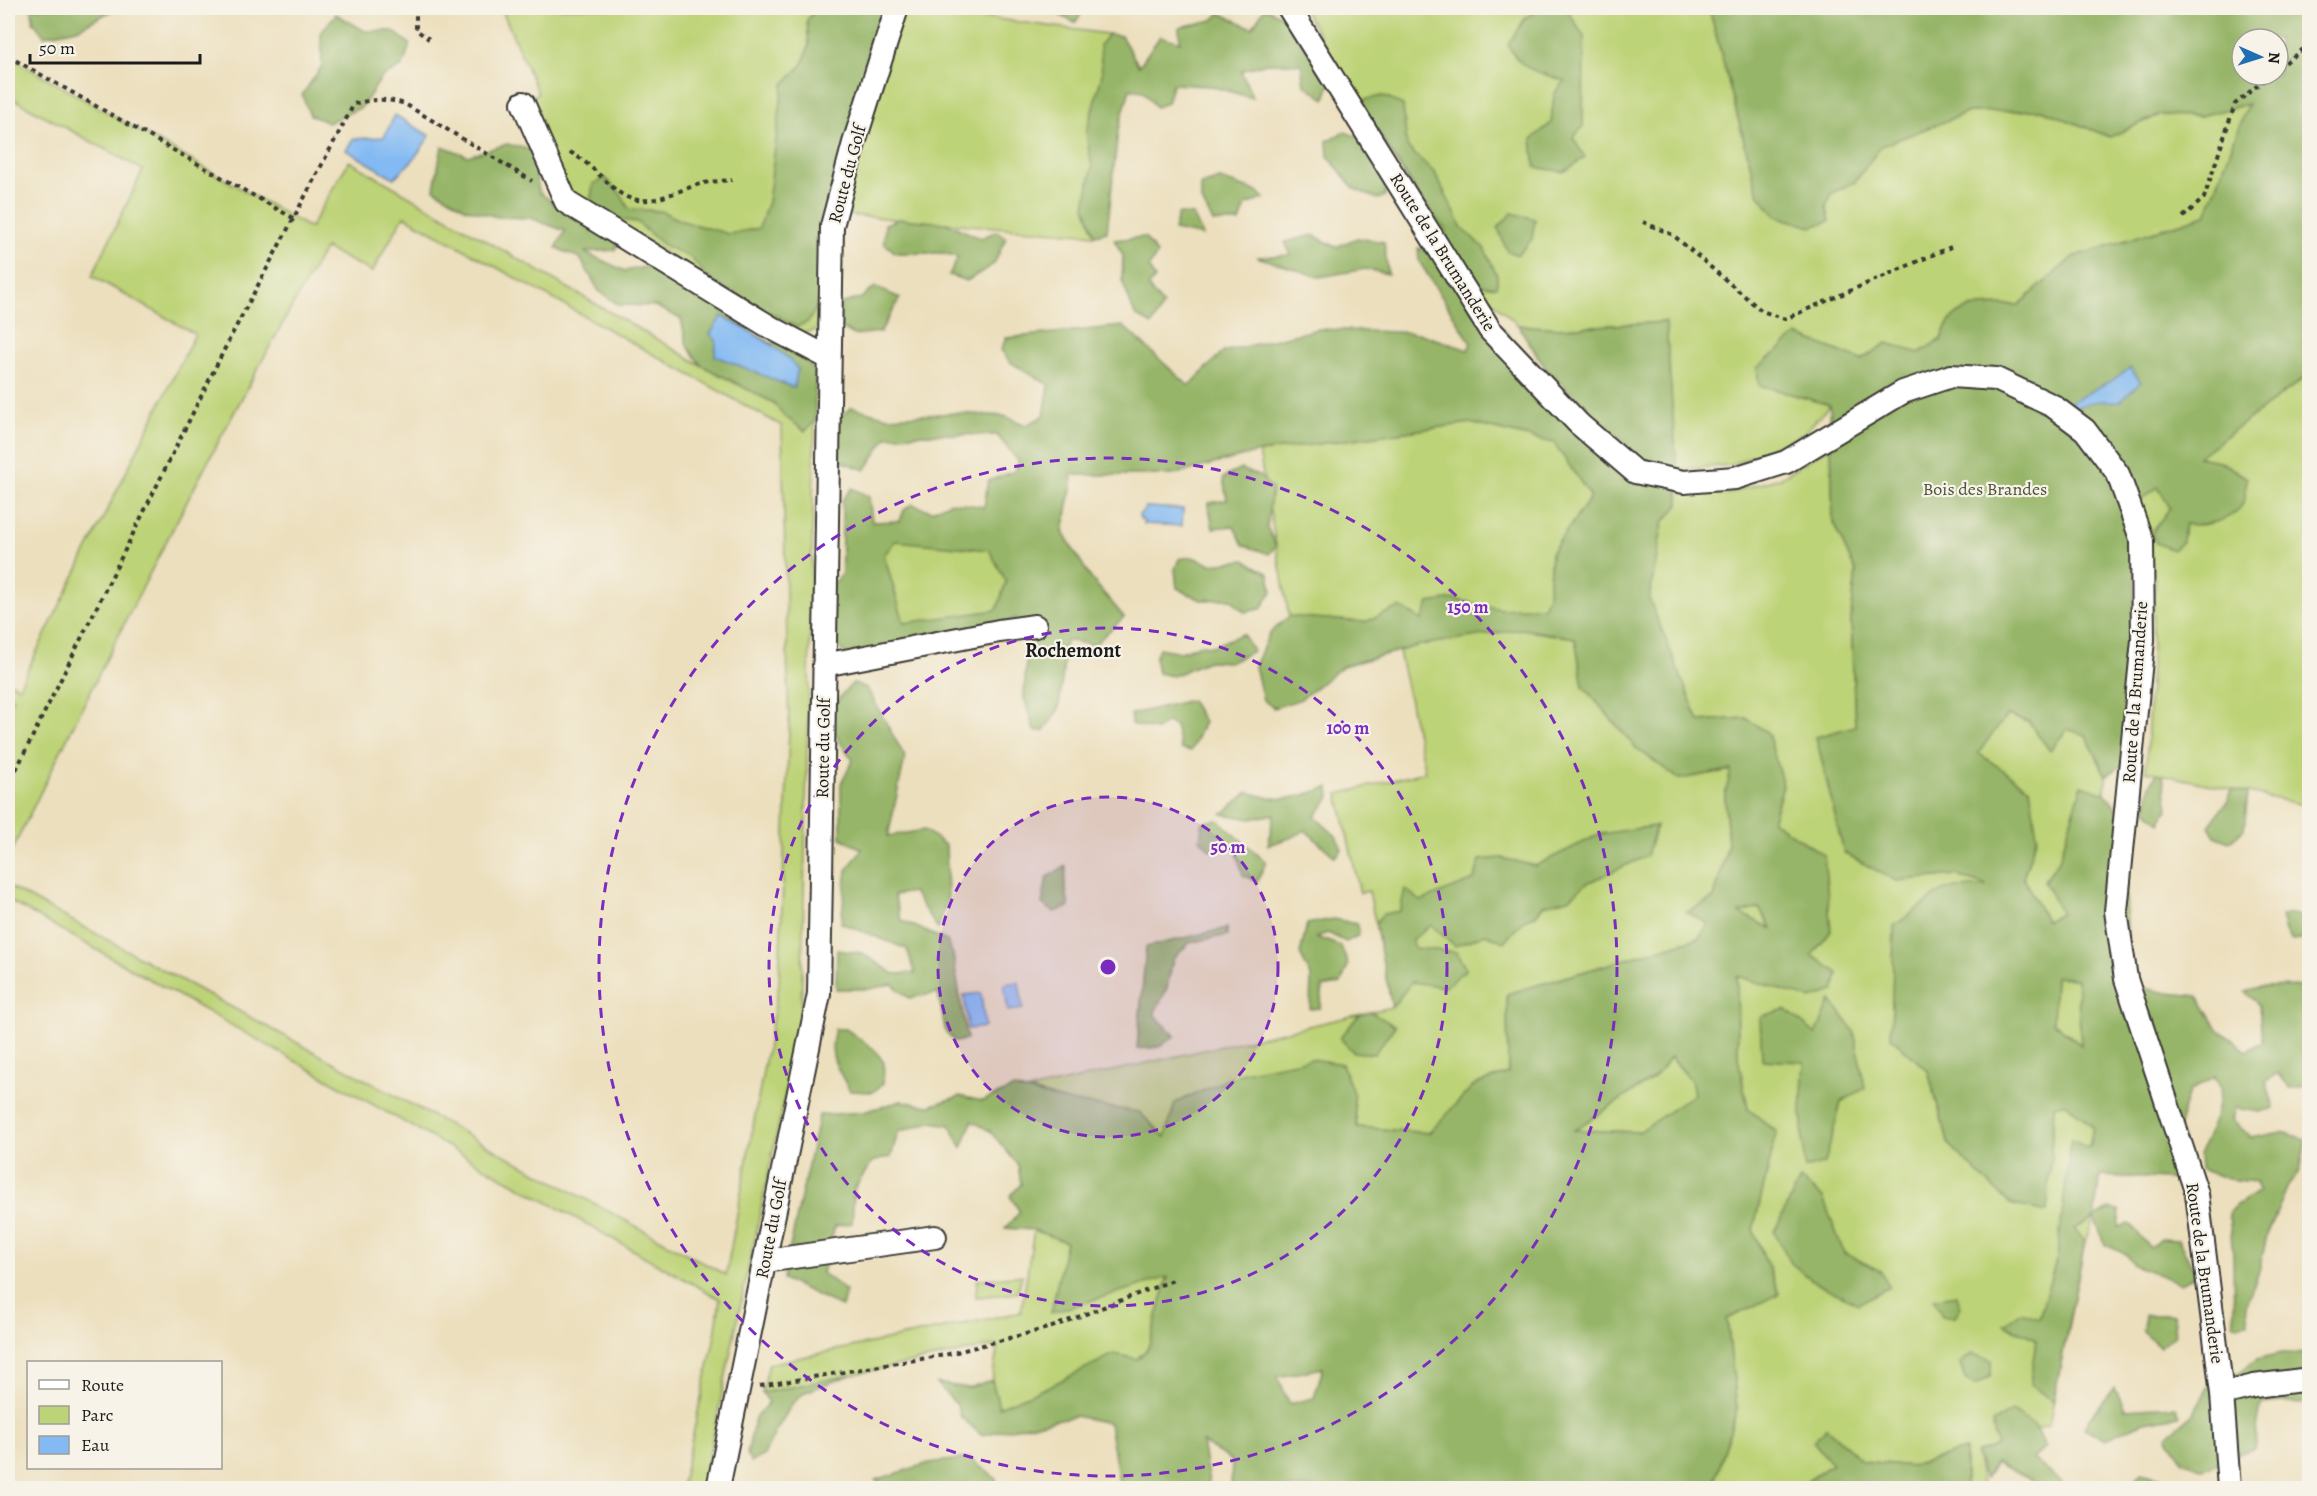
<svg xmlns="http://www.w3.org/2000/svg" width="2317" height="1496" font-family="Alegreya,serif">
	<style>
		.green { fill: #bdd377; stroke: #6c784a; stroke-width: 1.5 }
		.forest { fill: #96b568; stroke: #596842; stroke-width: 1.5; fill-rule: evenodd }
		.water { fill: #83baf3; stroke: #506b88; stroke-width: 1.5 }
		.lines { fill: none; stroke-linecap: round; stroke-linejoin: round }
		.minor-casing { stroke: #3b3934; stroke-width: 26 }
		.path { stroke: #3b3934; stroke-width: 4; stroke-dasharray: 4.5 4.5; stroke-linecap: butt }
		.minor { stroke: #fff; stroke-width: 22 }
		.ring { fill: none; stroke: #7b2cbf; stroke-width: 3; stroke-dasharray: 10 8 }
		.labels { text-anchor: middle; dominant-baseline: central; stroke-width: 4.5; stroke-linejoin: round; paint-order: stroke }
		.street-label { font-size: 18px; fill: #1c1c1c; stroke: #f7f3e8 }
		.park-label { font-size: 18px; fill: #4c5337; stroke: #f7f3e8 }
		.neighbourhood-label { font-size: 20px; font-weight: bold; fill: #1c1c1c; stroke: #f7f3e8 }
		.centre { fill: #7b2cbf; stroke: #f7f3e8; stroke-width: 3 }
		.ring-label { font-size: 18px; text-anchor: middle; font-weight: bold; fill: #7b2cbf; stroke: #f7f3e8; stroke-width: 4.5; stroke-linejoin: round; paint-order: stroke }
	</style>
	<rect width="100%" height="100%" fill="#f7f3e8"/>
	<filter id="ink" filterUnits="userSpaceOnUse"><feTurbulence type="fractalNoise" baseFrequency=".0167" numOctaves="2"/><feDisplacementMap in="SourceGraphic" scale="12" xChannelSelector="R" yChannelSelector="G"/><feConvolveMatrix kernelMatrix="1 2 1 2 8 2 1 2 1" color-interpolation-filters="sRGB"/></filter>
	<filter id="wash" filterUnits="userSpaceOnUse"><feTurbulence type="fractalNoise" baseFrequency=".008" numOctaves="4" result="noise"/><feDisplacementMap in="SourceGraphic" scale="24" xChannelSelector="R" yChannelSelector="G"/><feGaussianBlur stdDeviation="1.35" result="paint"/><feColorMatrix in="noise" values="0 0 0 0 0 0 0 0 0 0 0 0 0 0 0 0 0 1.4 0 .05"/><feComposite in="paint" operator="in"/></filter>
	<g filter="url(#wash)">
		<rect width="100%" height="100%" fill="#ecdfbd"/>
		<path class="green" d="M 501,8 L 817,8 L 807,20 L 809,45 L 803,64 L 783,85 L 780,115 L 832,226 L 821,318 L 816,330 L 801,334 L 712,283 L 568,190 L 523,103 L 538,93 Z
			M 897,8 L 918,8 L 1121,36 L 1095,235 L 835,214 Z
			M 1303,8 L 1709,8 L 1758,194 L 1826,206 L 1832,193 L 1855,182 L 1881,146 L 1969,112 L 2042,110 L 2110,137 L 2159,115 L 2200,116 L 2248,104 L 2206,215 L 2073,257 L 2019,305 C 1986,306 1952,300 1941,339 L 1919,353 L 1887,343 L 1861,360 L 1797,335 L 1759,385 L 1830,405 L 1802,435 L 1731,465 L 1677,470 L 1665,322 L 1560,328 L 1518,325 L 1473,284 L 1358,101 Z
			M 8,56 L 310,228 L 349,161 L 701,365 L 774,403 L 784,416 L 806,430 L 815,421 L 801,1019 L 702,1488 L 681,1488 L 715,1336 L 720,1299 L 8,900 L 8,886 L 726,1275 L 779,984 L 789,729 L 782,426 L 404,216 L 372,272 L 325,248 C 211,448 108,653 8,859 L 8,708 L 13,698 L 8,695 L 8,681 L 19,687 L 195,334 L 92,276 L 143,170 L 8,96 Z
			M 2309,374 L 2309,806 L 2146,771 L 2155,579 L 2136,503 Z
			M 1470,423 L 1555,443 L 1591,497 L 1551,553 L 1548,596 L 1533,632 L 1575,638 L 1583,686 L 1635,747 L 1679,779 L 1732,770 L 1725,795 L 1728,845 L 1714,898 L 1688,912 L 1709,924 L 1699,938 L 1507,994 L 1508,1073 L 1474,1085 L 1429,1133 L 1357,1127 L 1353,1093 L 1166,1137 L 1067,1101 L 1029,1090 L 1392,1007 L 1369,891 L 1360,893 L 1338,794 L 1425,772 L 1396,637 L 1298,665 L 1259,452 Z
			M 1831,446 L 1833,522 L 1856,572 L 1851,616 L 1855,727 L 1816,737 L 1896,881 L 1956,875 L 1989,887 L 1891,1037 L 1928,1071 L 1949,1145 L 2047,1212 L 2054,1106 L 2066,1103 L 2093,1127 L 2074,1228 L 2094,1218 L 2085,1241 L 2049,1425 L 2031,1431 L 1976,1454 L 1983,1488 L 1965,1488 L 1965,1450 L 1911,1466 L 1862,1461 L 1827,1428 L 1832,1464 L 1798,1488 L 1713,1488 L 1737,1409 L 1727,1319 L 1779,1293 L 1753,1230 L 1777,1132 L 1748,1109 L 1738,1058 L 1737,975 L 1811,999 L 1812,955 L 1824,855 L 1772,821 L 1783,786 L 1746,718 L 1699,721 L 1649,599 L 1663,522 L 1679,505 L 1678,488 L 1726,494 L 1780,478 Z
			M 1014,527 L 1024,616 L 843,652 L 842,531 Z
			M 2007,715 L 2029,722 L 2050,750 L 2067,729 L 2086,735 L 2106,776 L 2105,793 L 2082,786 L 2059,861 L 2044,880 L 2061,913 L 2046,921 L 2023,877 L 2037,836 L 1977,753 Z
			M 1759,908 L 1773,930 L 1739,913 Z
			M 2055,977 L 2077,979 L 2082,1046 L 2053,1022 Z
			M 1670,1057 L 1691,1080 L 1695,1094 L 1639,1132 L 1573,1130 L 1654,1078 Z
			M 1034,1230 L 1066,1242 L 1052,1312 L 1168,1277 L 1148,1348 L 1137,1359 L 1048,1387 L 999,1407 L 992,1380 L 998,1345 L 762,1393 L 769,1364 L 1021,1312 Z
			M 1022,1275 L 1017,1293 L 976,1297 L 977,1280 Z"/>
		<path class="forest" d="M 32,8 L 117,8 L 77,29 L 44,36 L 33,21 Z
			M 817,8 L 897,8 L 824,295 L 808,322 L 797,327 L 712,282 L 691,258 L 662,244 L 637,222 L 622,220 L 590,204 L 593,184 L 605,178 L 620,193 L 629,209 L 661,211 L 682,221 L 729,234 L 759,228 L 768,202 L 783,85 L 803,64 L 809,45 L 807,20 Z
			M 1060,8 L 1083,8 L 1084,10 L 1075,23 L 1060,15 Z
			M 1265,8 L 1288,19 L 1330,83 L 1325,99 L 1304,84 L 1301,64 L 1266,63 L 1241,71 L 1253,98 L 1210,86 L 1172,84 L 1167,103 L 1156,107 L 1143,91 L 1130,89 L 1118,130 L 1107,232 L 1095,235 L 1085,206 L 1092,167 L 1086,133 L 1102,75 L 1100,45 L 1108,34 L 1121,36 L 1139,66 L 1160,36 L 1180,42 L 1179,27 L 1213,20 L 1220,13 L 1252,28 Z
			M 1542,8 L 1559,8 L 1568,11 L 1584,37 L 1583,126 L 1573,138 L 1585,157 L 1564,172 L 1535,167 L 1532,139 L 1551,123 L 1554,94 L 1565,81 C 1541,72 1518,71 1508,44 L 1526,17 Z
			M 1709,8 L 2309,8 L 2309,374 L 2198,457 L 2220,461 L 2247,478 C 2246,485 2246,496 2244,502 C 2234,521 2204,527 2185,524 L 2183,541 L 2173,550 L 2156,543 L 2151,533 L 2170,508 L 2158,487 L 2136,503 L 2131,760 L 2106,776 L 2086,735 L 2067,729 L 2050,751 L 2029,722 L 2007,715 L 1978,753 L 2030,788 L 2037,836 L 2023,877 L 2046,921 L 2061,913 L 2044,881 L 2059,861 L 2082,785 L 2105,793 L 2125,818 L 2128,985 L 2168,993 L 2198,996 L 2218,1029 L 2247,1051 L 2262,1041 L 2259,1005 L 2245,992 L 2259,987 L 2309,986 L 2309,1082 L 2301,1087 L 2290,1088 L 2278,1073 L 2266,1081 L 2274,1108 L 2260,1112 L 2235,1108 L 2232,1119 L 2251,1138 L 2282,1132 L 2306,1139 L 2300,1171 L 2288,1186 L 2267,1235 L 2259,1271 L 2246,1304 L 2248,1323 L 2234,1324 L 2233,1256 L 2229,1213 L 2237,1205 L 2259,1191 L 2256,1182 L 2228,1179 L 2200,1169 L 2199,1155 L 2215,1118 L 2221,1089 L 2215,1076 L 2189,1091 L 2177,1132 L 2192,1180 L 2100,1176 L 2094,1218 L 2109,1209 L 2120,1211 L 2118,1227 L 2130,1224 L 2150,1248 L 2160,1239 L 2178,1240 L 2194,1268 L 2195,1276 L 2180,1283 L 2134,1265 L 2127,1255 L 2106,1245 L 2094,1218 L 2074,1229 L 2085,1241 L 2053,1402 L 2030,1384 L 2036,1339 L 2004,1324 L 2021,1312 L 2039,1318 L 2057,1257 L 2071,1140 L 2089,1148 L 2093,1127 L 2066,1103 L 2054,1106 L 2047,1212 L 2010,1204 L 1949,1145 L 1928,1071 L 1891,1037 L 1894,926 L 1945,889 L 1987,886 L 1955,875 L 1896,881 L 1844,853 L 1816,737 L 1855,726 L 1851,616 L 1856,572 L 1833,522 L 1830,405 L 1759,385 L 1757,368 L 1797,335 L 1861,360 L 1887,343 L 1919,353 L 1941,340 C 1952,300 1986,306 2019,305 L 2073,257 L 2206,215 L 2248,104 L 2200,116 L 2159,115 L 2110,137 L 2042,110 L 1969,112 L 1881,146 L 1855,182 L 1832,193 L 1826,206 L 1830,221 L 1811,227 L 1776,216 L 1758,194 ZM 2242,39 L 2278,39 L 2278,75 L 2242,75 ZM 2055,977 L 2077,979 L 2081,1045 L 2053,1022 Z
			M 336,14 L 365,31 L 393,31 L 410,44 L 403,66 L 382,77 L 362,107 L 328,123 L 310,115 L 302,95 L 322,66 L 321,32 Z
			M 1382,96 L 1403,105 L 1407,147 L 1435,173 L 1462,228 L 1484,248 L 1497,275 L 1497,287 L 1473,284 L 1447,247 L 1446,231 L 1422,200 L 1358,101 Z
			M 1344,132 L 1359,137 L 1387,175 L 1385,196 L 1378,199 L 1354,189 L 1328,156 L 1327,141 Z
			M 507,144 L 532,150 L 539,192 L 581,223 L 619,242 L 615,250 L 584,252 L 625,271 L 654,265 L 707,298 L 748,330 L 771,343 L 791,340 L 815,373 L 815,421 L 805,431 L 784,416 L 774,403 L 701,365 L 687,346 L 681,319 L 655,306 L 619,305 L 599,291 L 580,258 L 556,248 L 565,231 L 530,218 L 497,217 L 465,208 L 434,189 L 442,146 L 468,156 Z
			M 1220,179 L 1258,192 L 1264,199 L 1246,205 L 1240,222 L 1213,222 L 1201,199 L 1201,185 Z
			M 1512,213 L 1535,219 L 1532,239 L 1518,255 L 1507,251 L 1498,228 Z
			M 1178,214 L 1193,215 L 1203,236 L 1174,230 Z
			M 900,219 L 945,223 L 981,238 L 997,231 L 1006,238 L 994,264 L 967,281 L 949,275 L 958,257 L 943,253 L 896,253 L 884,243 L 885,224 Z
			M 1313,235 L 1336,247 L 1357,238 L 1384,242 L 1388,274 L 1365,269 L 1319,277 L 1257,257 L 1291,255 L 1285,242 Z
			M 1145,237 L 1157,254 L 1149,267 L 1155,279 L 1148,287 L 1163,305 L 1152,325 L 1135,315 L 1122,281 L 1123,255 L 1114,240 Z
			M 1418,248 L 1432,252 L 1513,340 L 1625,456 L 1678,488 L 1679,505 L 1663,522 L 1649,599 L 1699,721 L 1746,718 L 1768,733 L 1783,786 L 1772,821 L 1824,855 L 1831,931 L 1812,955 L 1838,973 L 1834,991 L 1811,999 L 1737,976 L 1738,1058 L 1748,1109 L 1777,1132 L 1753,1230 L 1779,1294 L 1727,1319 L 1737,1409 L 1713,1488 L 1231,1488 L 1232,1461 L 1202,1442 L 1210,1488 L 1120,1488 L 1109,1423 L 1075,1416 L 981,1435 L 960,1416 L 957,1405 L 936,1383 L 968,1388 L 992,1380 L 999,1407 L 1048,1387 L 1114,1354 L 1137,1359 L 1148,1348 L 1168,1277 L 1051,1313 L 1066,1242 L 1034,1230 L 1005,1228 L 1020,1212 L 1010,1196 L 1021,1184 L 1018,1165 L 990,1131 L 972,1121 L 962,1148 L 950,1125 L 931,1122 L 898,1132 L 891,1157 L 872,1162 L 854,1189 L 852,1223 L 835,1226 L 822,1273 L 846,1291 L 842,1307 L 783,1279 L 819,1115 L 863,1112 L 901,1101 L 929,1106 L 960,1096 L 982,1101 L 1014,1088 L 1067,1101 L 1139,1112 L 1165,1137 L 1175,1103 L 1244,1072 L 1311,1059 L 1342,1064 L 1353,1093 L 1357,1127 L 1429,1133 L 1474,1085 L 1508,1073 L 1507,994 L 1698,938 L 1709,924 L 1687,912 L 1714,898 L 1728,845 L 1725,795 L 1731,770 L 1679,779 L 1635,747 L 1583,686 L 1575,638 L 1522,629 L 1421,645 L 1343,666 L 1301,699 L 1274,708 L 1263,700 L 1255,666 L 1269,634 L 1289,616 L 1365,622 L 1400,607 L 1422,620 L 1429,603 L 1453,599 L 1501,609 L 1543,607 L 1548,596 L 1551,553 L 1591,497 L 1554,443 L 1470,423 L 1259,452 L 1172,475 L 1071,475 L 1072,484 L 1063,532 L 1090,577 L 1124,617 L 1094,645 L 1066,640 L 1059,709 L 1044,731 L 1034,731 L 1024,697 L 1027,647 L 1016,618 L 878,669 L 843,652 L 831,637 L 832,586 L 842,574 L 842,500 L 852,488 L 869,497 L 872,522 L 900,521 L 904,510 L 912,504 L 931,511 L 951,502 L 984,507 L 988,481 L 1015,471 L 1019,462 L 997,435 L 924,434 L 887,437 L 865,470 L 838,460 L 837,420 L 851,407 L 888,417 L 956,413 L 1004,416 L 1026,425 L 1044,416 L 1049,385 L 1010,362 L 1001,350 L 1006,338 L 1123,326 L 1189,386 L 1223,352 L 1318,329 L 1418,333 L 1468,350 L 1471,343 L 1419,261 ZM 895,541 L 989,550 L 1006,581 L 997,610 L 904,623 L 884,555 ZM 1759,908 L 1772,929 L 1740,913 ZM 1671,1057 L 1691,1080 L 1694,1094 L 1639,1132 L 1574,1130 L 1654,1078 ZM 1323,1368 L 1314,1398 L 1290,1404 L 1277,1377 Z
			M 875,287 L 900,298 L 880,332 L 854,335 L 841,327 L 840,304 L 861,298 Z
			M 1666,322 L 1677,470 L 1642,460 L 1546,369 L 1518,325 L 1560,328 Z
			M 1241,469 L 1259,476 L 1272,488 L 1267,527 L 1276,546 L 1269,554 L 1243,545 L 1234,526 L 1213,528 L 1208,503 L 1227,500 L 1223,478 Z
			M 1192,557 L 1211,564 L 1245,560 L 1269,574 L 1272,591 L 1261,609 L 1244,612 L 1231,599 L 1201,600 L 1177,588 L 1175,569 L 1179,559 Z
			M 1243,634 L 1253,651 L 1231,662 L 1208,661 L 1173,676 L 1158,673 L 1155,658 L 1159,648 L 1181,652 L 1199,645 L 1213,646 Z
			M 853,683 L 867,688 L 905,757 L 888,836 L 925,830 L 946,846 L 948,896 L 938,929 L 913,892 L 894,895 L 901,920 L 947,941 L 953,955 L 967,1039 L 956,1042 L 946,1033 L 938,993 L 909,998 L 892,984 L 870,989 L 836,989 L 837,950 L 862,953 L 894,974 L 915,973 L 907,949 L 841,923 L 847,870 L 862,849 L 841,838 L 841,784 L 853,760 C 829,729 821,713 853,683 Z
			M 1191,700 L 1204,722 L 1191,751 L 1181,749 L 1175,726 L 1167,722 L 1156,730 L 1131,724 L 1131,714 Z
			M 2157,773 L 2163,775 L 2168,809 L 2160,823 L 2146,809 L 2150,786 Z
			M 1329,787 L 1330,797 L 1315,817 L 1336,836 L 1342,849 L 1335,857 L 1305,830 L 1293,837 L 1268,845 L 1274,814 L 1251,819 L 1222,814 L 1248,792 C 1282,804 1296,798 1329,787 Z
			M 2232,790 L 2248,793 L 2244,829 L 2229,842 L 2215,836 L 2209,826 L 2228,800 Z
			M 1218,820 L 1266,862 L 1257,882 L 1243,875 L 1235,847 L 1210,850 L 1200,839 L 1203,822 Z
			M 1656,826 L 1647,856 L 1587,883 L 1569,899 L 1543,905 L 1536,915 L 1524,920 L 1504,942 L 1486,934 L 1455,946 L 1431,925 L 1412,940 L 1415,948 L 1456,952 L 1466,969 L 1445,987 L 1412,982 L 1392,1007 L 1375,923 L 1383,914 L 1400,911 L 1405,889 L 1421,901 L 1474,880 L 1480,860 L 1502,858 L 1535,866 L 1600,834 Z
			M 1066,866 L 1065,886 L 1069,907 L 1054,912 L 1042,904 L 1047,877 Z
			M 2293,914 L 2303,917 L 2309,930 L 2309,939 L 2292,941 L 2285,932 L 2281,916 Z
			M 1334,919 L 1357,924 L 1359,935 L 1346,942 L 1328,933 L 1316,937 L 1341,946 L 1348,965 L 1341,983 L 1323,987 L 1320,1008 L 1310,1009 L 1311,976 L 1300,954 L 1307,924 Z
			M 1227,928 L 1228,935 L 1189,943 L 1173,959 L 1167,988 L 1154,1014 L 1175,1036 L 1159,1047 L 1137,1049 L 1146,947 Z
			M 1831,1000 L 1854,1031 L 1865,1088 L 1841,1102 L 1825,1163 L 1805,1169 L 1801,1111 L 1804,1062 L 1762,1060 L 1760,1017 L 1785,1009 L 1816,1034 Z
			M 1371,1012 L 1395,1026 L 1374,1054 L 1353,1052 L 1340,1038 L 1359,1015 Z
			M 835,1029 L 846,1029 L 875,1050 L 884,1063 L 883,1084 L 873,1092 L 850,1091 C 837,1067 827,1057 835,1029 Z
			M 1800,1179 L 1823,1198 L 1844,1253 L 1881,1271 L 1889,1287 L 1858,1304 L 1816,1283 L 1791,1263 L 1774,1232 Z
			M 1956,1295 L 1961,1307 L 1955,1316 L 1942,1316 L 1934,1299 Z
			M 2145,1315 L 2173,1315 L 2175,1335 L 2160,1347 L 2143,1332 Z
			M 2282,1353 L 2309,1354 L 2309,1403 L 2282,1402 L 2261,1404 L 2254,1449 L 2239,1453 L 2203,1469 L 2183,1461 L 2167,1436 L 2192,1415 L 2215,1376 L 2240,1372 L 2257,1359 Z
			M 1972,1354 L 1991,1360 L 1991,1376 L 1975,1386 L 1965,1379 L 1960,1363 Z
			M 851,1375 L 805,1392 L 792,1404 L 777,1429 L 764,1455 L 751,1463 L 747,1454 L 755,1418 L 769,1402 L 762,1393 Z
			M 2115,1388 L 2125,1409 L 2176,1406 L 2180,1416 L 2144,1422 L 2105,1439 L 2084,1428 L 2089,1419 Z
			M 2012,1411 L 2033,1425 L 2046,1447 L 2033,1459 L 2069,1488 L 2045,1488 L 2016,1472 L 1996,1463 L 1985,1479 L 1976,1454 L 1997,1445 L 1992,1423 Z
			M 1827,1428 L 1862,1461 L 1911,1466 L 1965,1450 L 1965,1488 L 1798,1488 L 1832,1464 L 1813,1441 Z
			M 969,1458 L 995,1478 L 1000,1488 L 886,1488 L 875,1480 L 929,1463 Z
			M 2141,1473 L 2161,1478 L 2173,1488 L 2128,1488 Z"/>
		<path class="water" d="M 395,115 L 430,136 L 413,160 L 394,178 L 346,150 L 353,139 L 384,137 Z
			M 722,316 C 750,332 777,344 798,369 L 794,388 L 715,356 L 716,340 L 710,334 Z
			M 2130,368 L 2141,382 L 2119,402 C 2101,399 2087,402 2070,410 L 2065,405 L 2112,380 Z
			M 1145,507 L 1183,509 L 1182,526 L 1144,524 L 1144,521 L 1140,519 L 1139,515 L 1145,510 Z
			M 1019,982 L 1023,1009 L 1008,1011 L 1004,984 Z
			M 981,993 L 985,1027 L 968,1029 L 964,995 Z"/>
	</g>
	<g filter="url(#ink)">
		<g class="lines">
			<defs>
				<path id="minor" d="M 1289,8 L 1490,330 L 1579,424 L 1635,472 L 1684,482 L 1735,478 L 1786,462 L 1903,392 L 1951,376 L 1996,379 L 2053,406 L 2085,430 L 2118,474 L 2142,541 L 2143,640 L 2116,911 L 2126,979 L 2197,1194 L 2222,1394 L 2229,1488
					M 523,103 L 566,202 L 770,327 L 829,358
					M 824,665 L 999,631 L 1035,626
					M 765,1261 L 935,1237
					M 2222,1394 L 2254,1386 L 2310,1379
					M 718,1488 L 819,994 L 832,226 L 854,143 L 897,8"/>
			</defs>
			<use href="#minor" class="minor-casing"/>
			<path class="path" d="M 420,8 L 416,12 L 416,30 L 429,39
				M 8,56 L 293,218
				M 2278,68 L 2310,44
				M 570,152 C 593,165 601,179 620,193 C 646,212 677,189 704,183 C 713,181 723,181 732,180
				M 2183,217 L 2204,198 L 2235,104 L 2270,75
				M 1643,222 L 1673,235 L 1762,311 L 1785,319 L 1951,247
				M 8,786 L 229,340 L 354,104 C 372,99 386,98 405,104 L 532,181
				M 760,1386 L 945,1355 L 1052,1327 L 1176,1279"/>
			<use href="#minor" class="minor"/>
		</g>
	</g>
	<circle cx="1108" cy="967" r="170" fill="#7b2cbf" fill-opacity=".12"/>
	<g class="ring">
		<circle cx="1108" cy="967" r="170"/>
		<circle cx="1108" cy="967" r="339"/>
		<circle cx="1108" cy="967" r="509"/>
	</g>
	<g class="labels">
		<g class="street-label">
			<text transform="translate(847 174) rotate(-75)">Route du Golf</text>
			<text transform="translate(1443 252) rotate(58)">Route de la Brumanderie</text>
			<text transform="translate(2135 692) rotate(-86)">Route de la Brumanderie</text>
			<text transform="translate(823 748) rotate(-89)">Route du Golf</text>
			<text transform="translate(771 1229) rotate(-79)">Route du Golf</text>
			<text transform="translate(2205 1273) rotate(82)">Route de la Brumanderie</text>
		</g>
		<g class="park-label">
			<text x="1985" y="489">Bois des Brandes</text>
		</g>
		<g class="neighbourhood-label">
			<text x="1073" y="650">Rochemont</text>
		</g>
	</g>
	<circle cx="1108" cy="967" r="9" class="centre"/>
	<g class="ring-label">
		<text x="1468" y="613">150 m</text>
		<text x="1348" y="734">100 m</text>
		<text x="1228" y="853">50 m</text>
	</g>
	<rect width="2317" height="1496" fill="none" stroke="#f7f3e8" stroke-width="30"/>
	<rect x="27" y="1361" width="195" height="108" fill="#f7f3e8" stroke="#9f9d96" stroke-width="1.5"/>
	<rect x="39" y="1380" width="30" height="9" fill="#ffffff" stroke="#9f9d96" stroke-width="1.5"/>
	<text x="81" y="1391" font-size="18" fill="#1c1c1c">Route</text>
	<rect x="39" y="1406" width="30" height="18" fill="#bdd377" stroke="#9f9d96" stroke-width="1.5"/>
	<text x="81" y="1421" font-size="18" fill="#1c1c1c">Parc</text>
	<rect x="39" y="1436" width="30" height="18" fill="#83baf3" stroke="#9f9d96" stroke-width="1.5"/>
	<text x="81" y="1451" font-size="18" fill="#1c1c1c">Eau</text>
	<g transform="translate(2260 57) rotate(93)"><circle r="28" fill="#f7f3e8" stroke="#9f9d96" stroke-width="1.5"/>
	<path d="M0-4.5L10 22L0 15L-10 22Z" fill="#1f6fb2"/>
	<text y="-9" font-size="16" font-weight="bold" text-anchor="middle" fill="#1c1c1c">N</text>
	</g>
	<path d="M30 54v9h170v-9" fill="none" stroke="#1c1c1c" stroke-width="3"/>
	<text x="39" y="54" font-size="18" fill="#1c1c1c" stroke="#f7f3e8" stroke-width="4.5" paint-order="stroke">50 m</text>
</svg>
